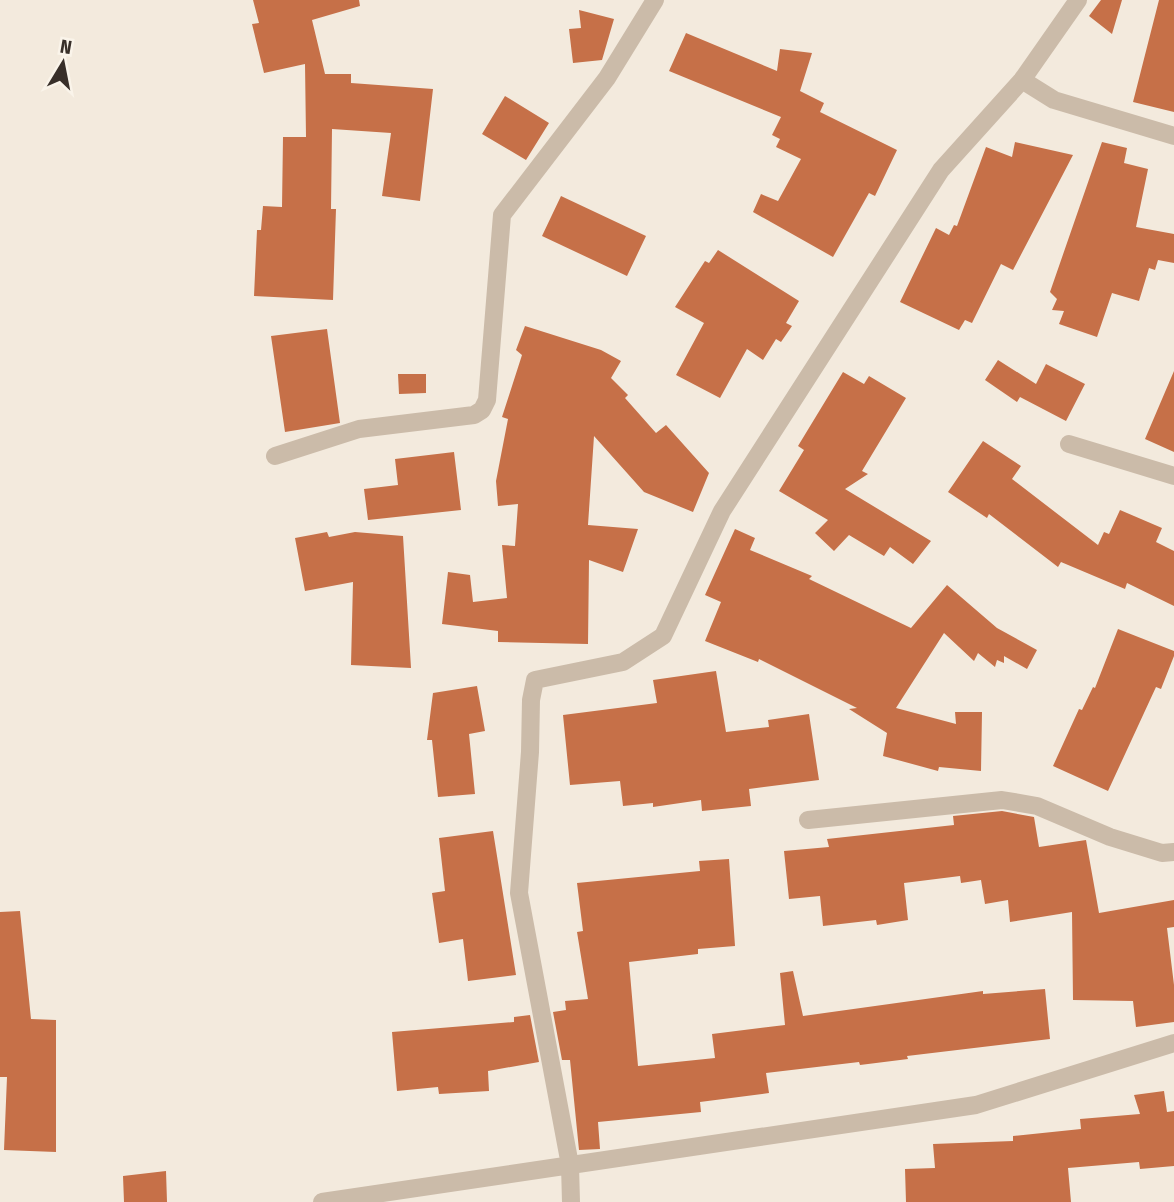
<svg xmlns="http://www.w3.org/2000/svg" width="1174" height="1202" font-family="'Fira Sans Condensed',sans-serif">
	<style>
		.building { fill: #c67048 }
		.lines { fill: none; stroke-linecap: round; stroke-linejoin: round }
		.street { stroke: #cbbba9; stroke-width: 18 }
	</style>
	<rect width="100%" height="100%" fill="#f3eadd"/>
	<path class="building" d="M 253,0 L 359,0 L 360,6 L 312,20 L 325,74 L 351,74 L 351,83 L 433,89 L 420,201 L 382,196 L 391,133 L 332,129 L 331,209 L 336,209 L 333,300 L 254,296 L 257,230 L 261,230 L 263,206 L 282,207 L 283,137 L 306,137 L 305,64 L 264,73 L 252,24 L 259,23 Z
		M 1101,0 L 1122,0 L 1112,34 L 1089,16 Z
		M 1159,0 L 1174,0 L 1174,112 L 1133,102 Z
		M 579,10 L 614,19 L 602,60 L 573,63 L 569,29 L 581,28 Z
		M 686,33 L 777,71 L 780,49 L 812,53 L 800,91 L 824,103 L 820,112 L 897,150 L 875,196 L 869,193 L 833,257 L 753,212 L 761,194 L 778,201 L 801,159 L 776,147 L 780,139 L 772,135 L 781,117 L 669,71 Z
		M 505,96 L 549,123 L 526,160 L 482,134 Z
		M 1015,142 L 1073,155 L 1013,270 L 1001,264 L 972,323 L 965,320 L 959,330 L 900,302 L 936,228 L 949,235 L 954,225 L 957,226 L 986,147 L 1012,157 Z
		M 1102,142 L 1127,148 L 1124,163 L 1148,169 L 1136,227 L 1174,234 L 1174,263 L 1158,260 L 1155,270 L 1149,268 L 1139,301 L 1112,293 L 1097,337 L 1059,324 L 1064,311 L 1052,310 L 1057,299 L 1050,292 Z
		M 561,196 L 646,236 L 627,276 L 542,236 Z
		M 718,250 L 799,301 L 786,323 L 792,326 L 781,342 L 776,339 L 763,360 L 747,349 L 720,398 L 676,375 L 704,323 L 675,307 L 705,261 L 709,263 Z
		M 525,326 L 601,350 L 621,361 L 611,378 L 628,395 L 625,398 L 656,433 L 666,425 L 709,473 L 693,512 L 644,492 L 594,436 L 588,525 L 638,529 L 623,572 L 589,560 L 588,644 L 498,642 L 498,631 L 442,624 L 448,572 L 470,575 L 473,602 L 507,598 L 502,545 L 515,546 L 518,504 L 498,506 L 496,481 L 508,419 L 502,417 L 522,355 L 516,350 Z
		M 327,329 L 340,423 L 285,432 L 271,336 Z
		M 998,360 L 1036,384 L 1046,364 L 1085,384 L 1066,421 L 1020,397 L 1017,402 L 985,380 Z
		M 1174,371 L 1174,452 L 1145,439 Z
		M 843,372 L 864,384 L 869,376 L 906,398 L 862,471 L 868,474 L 845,489 L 931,541 L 913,564 L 890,547 L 884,556 L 849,535 L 834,551 L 815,533 L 828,520 L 779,491 L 804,450 L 798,446 Z
		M 398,374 L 426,374 L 426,393 L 399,394 Z
		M 983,441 L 1021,466 L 1012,479 L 1098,545 L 1104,532 L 1109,534 L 1120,510 L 1162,528 L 1156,542 L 1174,551 L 1174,606 L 1127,583 L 1125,589 L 1061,562 L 1058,567 L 989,514 L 987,518 L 948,492 Z
		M 454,452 L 461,510 L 368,520 L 364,489 L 398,485 L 395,459 Z
		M 735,529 L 755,538 L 750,550 L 812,576 L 809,579 L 911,628 L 947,585 L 997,628 L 1037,650 L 1027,669 L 1004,656 L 1004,663 L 997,660 L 995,667 L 978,653 L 974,661 L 944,633 L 896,708 L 956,724 L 955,712 L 982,712 L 981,771 L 939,767 L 938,771 L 883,756 L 887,733 L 849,709 L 857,708 L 759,659 L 758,662 L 705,641 L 721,602 L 705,595 Z
		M 327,532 L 329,537 L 355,532 L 403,536 L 411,668 L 351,665 L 353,582 L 305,591 L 295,538 Z
		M 1118,629 L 1174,651 L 1174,656 L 1161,689 L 1156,687 L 1108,791 L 1053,766 L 1079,709 L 1082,710 L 1093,687 L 1095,688 Z
		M 716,671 L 726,732 L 769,727 L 768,720 L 809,714 L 819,780 L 749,789 L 751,806 L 702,811 L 701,800 L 653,807 L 653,803 L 623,806 L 620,781 L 570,785 L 563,715 L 657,703 L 653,680 Z
		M 477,686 L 485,731 L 469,734 L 475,794 L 438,797 L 432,740 L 427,740 L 433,693 Z
		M 1002,811 L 1034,817 L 1039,847 L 1086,840 L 1099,913 L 1174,900 L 1174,927 L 1167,928 L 1174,985 L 1174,1022 L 1136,1027 L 1133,1001 L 1073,1000 L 1072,912 L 1010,922 L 1008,900 L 985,904 L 981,880 L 961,883 L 960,876 L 904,883 L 908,920 L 877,925 L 876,920 L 823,926 L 820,896 L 789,899 L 784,851 L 829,847 L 827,839 L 954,825 L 953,816 Z
		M 493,831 L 516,975 L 468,981 L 463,939 L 439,943 L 432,893 L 445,891 L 439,838 Z
		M 729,859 L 735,946 L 698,949 L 698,954 L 629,962 L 638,1066 L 715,1058 L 712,1034 L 785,1025 L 780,973 L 793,971 L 803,1016 L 983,991 L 983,994 L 1045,989 L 1050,1039 L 907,1056 L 908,1059 L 860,1065 L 859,1062 L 766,1073 L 769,1093 L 700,1102 L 701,1112 L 598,1122 L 600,1149 L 579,1150 L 570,1060 L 562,1060 L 553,1012 L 566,1010 L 565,1001 L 588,999 L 577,932 L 583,931 L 577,883 L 700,871 L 699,861 Z
		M 20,911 L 31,1019 L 56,1020 L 56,1152 L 4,1150 L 7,1077 L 0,1077 L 0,912 Z
		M 530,1015 L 539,1062 L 488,1071 L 489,1091 L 439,1094 L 438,1087 L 397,1091 L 392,1032 L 514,1022 L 514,1017 Z
		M 1164,1091 L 1167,1112 L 1174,1111 L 1174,1166 L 1140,1169 L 1139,1162 L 1068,1168 L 1071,1202 L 906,1202 L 905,1169 L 935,1168 L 933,1144 L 1013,1141 L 1013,1136 L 1081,1129 L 1080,1119 L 1140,1114 L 1134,1095 Z
		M 166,1171 L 167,1202 L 124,1202 L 123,1176 Z"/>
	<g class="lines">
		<path class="street" d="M 1022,80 L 1054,100 L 1174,136
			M 1069,444 L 1174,476
			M 275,456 L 359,429 L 474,415 L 482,410 L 487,400 L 502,215 L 607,78 L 655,0
			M 808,820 L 1002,800 L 1037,806 L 1110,837 L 1162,853 L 1174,852
			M 322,1202 L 976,1105 L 1174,1043
			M 571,1202 L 570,1165 L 519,893 L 530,752 L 531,700 L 535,680 L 623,662 L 663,636 L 722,511 L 941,170 L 1022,80 L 1078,0"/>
	</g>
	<g transform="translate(63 63) rotate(10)" stroke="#faf4ea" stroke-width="5" paint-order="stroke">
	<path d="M0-5L12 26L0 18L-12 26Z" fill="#382f29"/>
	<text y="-10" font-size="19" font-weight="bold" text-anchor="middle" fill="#382f29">N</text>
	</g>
</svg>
